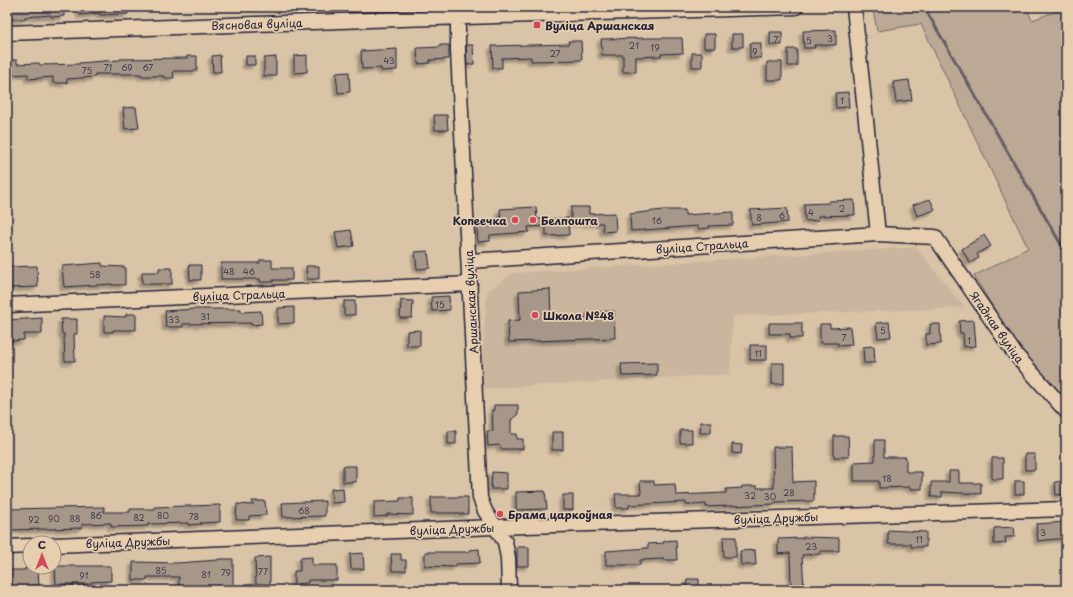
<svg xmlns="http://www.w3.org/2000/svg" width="1073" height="597" font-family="'Playpen Sans',sans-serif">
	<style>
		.built { fill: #cab69e }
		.green { fill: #bba995; stroke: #6e6668 }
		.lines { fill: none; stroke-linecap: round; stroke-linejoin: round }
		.stream { stroke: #665d63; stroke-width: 3 }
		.building { fill: #a69789; stroke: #22223b; filter: url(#shadow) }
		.minor-casing { stroke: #22223b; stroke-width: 17 }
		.minor { stroke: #e6ceae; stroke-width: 14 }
		.poi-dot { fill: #d1495b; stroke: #e6ceae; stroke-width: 1.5 }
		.labels { text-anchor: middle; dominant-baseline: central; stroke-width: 3.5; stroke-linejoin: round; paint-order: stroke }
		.number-label { font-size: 9px; fill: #433f4e }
		.street-label { font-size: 11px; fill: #22223b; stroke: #e6ceae }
		.poi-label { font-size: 11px; font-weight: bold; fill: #22223b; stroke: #e6ceae; text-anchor: start }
	</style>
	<defs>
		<filter id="shadow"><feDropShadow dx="-3.5" dy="3.5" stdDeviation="1" flood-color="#0004"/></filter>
	</defs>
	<rect width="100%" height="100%" fill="#dac4a7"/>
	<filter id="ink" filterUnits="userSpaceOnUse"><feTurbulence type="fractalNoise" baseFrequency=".025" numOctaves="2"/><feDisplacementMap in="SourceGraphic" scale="8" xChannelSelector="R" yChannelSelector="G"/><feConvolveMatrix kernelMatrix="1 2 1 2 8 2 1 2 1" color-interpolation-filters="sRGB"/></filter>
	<g filter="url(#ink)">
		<path class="built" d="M 916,247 L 965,308 L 733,316 L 730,374 L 480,389 L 487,291 L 513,273 Z"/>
		<path class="green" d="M 882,7 L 1026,7 L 1032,20 L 1066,8 L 1066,401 C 1052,386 1038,371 1025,354 C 1006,330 991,303 974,276 L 1028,248 L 921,24 L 877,31 L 873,10 Z"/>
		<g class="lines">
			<path class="stream" d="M 924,7 L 1066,253"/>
		</g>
		<path class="building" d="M 10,7 L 64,7 L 64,16 L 51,17 L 51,15 L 25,17 L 25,19 L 10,19 Z
			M 80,7 L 128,7 L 128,14 L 100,15 L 100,13 L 80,15 Z
			M 836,30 L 836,45 L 814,45 L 815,48 L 804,48 L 803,31 Z
			M 770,32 L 782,32 L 782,45 L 770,45 Z
			M 704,34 L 715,34 L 715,48 L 704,48 Z
			M 732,34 L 743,34 L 743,47 L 732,47 Z
			M 649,38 L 682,38 L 683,53 L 661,54 L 661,56 L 636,57 L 636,72 L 623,72 L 623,55 L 602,55 L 601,39 Z
			M 568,41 L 581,41 L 582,60 L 531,61 L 531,57 L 502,58 L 502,68 L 493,68 L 492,46 L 569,44 Z
			M 750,43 L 761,43 L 761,58 L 750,58 Z
			M 440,45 L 449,45 L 449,59 L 430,60 L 430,63 L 418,64 L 417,48 L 440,47 Z
			M 466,45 L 473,45 L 474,64 L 467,65 Z
			M 397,49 L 397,70 L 381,71 L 381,68 L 362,69 L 361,51 Z
			M 788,49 L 797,49 L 797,66 L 788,66 Z
			M 692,53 L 702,53 L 702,67 L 692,67 Z
			M 220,55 L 221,72 L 213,72 L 212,56 Z
			M 307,55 L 307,72 L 294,73 L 294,56 Z
			M 187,56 L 197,56 L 197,71 L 173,71 L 174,78 L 164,78 L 164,76 L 141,76 L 141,74 L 95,74 L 95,77 L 67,79 L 67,83 L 53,83 L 53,77 L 28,79 L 28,74 L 7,75 L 7,60 L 17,60 L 17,64 L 39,63 L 40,65 L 79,64 L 79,63 L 104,61 L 120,60 L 120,59 L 187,58 Z
			M 246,56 L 255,56 L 255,65 L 246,65 Z
			M 276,57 L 276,76 L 264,76 L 264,58 Z
			M 767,62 L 782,62 L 782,80 L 767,80 Z
			M 349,72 L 350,92 L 338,93 L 336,73 Z
			M 909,80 L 912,100 L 896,102 L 893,82 Z
			M 848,92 L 849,107 L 836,108 L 835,93 Z
			M 136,107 L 139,128 L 125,129 L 123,108 Z
			M 434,115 L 447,115 L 448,130 L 435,130 Z
			M 930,199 L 935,210 L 917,216 L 913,205 Z
			M 854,200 L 855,215 L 818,216 L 819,220 L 805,221 L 804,204 L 829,203 L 829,201 Z
			M 536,207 L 537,219 L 568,218 L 569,235 L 546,236 L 546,226 L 528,227 L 529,232 L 490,235 L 490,241 L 478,242 L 477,226 L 501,224 L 500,209 Z
			M 571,207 L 589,207 L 589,214 L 615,213 L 616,231 L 603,232 L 603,223 L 571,223 Z
			M 787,208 L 788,222 L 752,225 L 750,210 Z
			M 663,210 L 685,210 L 685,215 L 733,212 L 733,225 L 709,226 L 710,228 L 698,229 L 698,226 L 631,231 L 630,214 Z
			M 351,230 L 354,246 L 338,248 L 335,232 Z
			M 984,235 L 991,246 L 977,254 L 979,258 L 970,263 L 962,249 Z
			M 428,251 L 430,268 L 417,269 L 415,252 Z
			M 260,260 L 272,260 L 272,268 L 292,268 L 292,280 L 273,280 L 273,282 L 260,282 L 260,279 L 221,279 L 221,263 L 260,263 Z
			M 102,263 L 102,266 L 125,267 L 125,285 L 112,285 L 112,284 L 64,287 L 62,266 Z
			M 189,265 L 201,265 L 201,280 L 190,280 Z
			M 37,266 L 38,287 L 7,288 L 7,267 Z
			M 306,266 L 319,266 L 319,279 L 307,279 Z
			M 159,268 L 172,268 L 172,284 L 142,284 L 142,272 L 159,272 Z
			M 550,289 L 551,319 L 587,318 L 587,312 L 614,311 L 615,338 L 509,342 L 508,321 L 520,320 L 519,291 Z
			M 449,296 L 450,310 L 432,311 L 431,297 Z
			M 401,300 L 413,301 L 412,318 L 400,318 Z
			M 344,301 L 355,301 L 355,315 L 344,315 Z
			M 294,307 L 294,323 L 278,324 L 278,308 Z
			M 194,309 L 241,309 L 241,312 L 261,311 L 262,324 L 251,325 L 251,323 L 183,324 L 183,327 L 166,327 L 165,311 Z
			M 126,314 L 136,314 L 136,330 L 113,330 L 113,332 L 104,332 L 104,316 L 126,317 Z
			M 42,318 L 42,334 L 24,334 L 24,340 L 9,341 L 8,320 Z
			M 61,319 L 77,319 L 77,334 L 74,334 L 75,361 L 65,361 L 64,334 L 62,334 Z
			M 974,320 L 976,346 L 964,347 L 963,333 L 960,333 L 959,321 Z
			M 889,322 L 891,337 L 878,338 L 876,323 Z
			M 769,323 L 802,323 L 802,338 L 790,338 L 790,334 L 769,334 Z
			M 820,324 L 830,324 L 830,328 L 850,327 L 852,345 L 838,346 L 838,343 L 820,343 Z
			M 930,324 L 940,324 L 941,344 L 926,345 L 926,334 L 930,334 Z
			M 420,330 L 420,346 L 407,346 L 407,331 Z
			M 750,345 L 767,345 L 767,360 L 750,360 Z
			M 874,346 L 875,363 L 864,363 L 863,347 Z
			M 657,363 L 657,375 L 622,376 L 621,364 Z
			M 772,363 L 784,363 L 784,384 L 772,384 Z
			M 494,405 L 518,405 L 518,414 L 511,420 L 511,434 L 517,434 L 517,439 L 523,439 L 523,449 L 502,449 L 499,445 L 488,446 L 487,431 L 493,431 L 492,410 L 494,410 Z
			M 701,422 L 711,422 L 711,433 L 700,433 Z
			M 680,430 L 692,430 L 692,443 L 680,443 Z
			M 448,431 L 456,431 L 456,444 L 448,444 Z
			M 552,432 L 563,432 L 563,450 L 552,450 Z
			M 834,436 L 848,436 L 849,457 L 834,457 Z
			M 875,440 L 884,440 L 884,457 L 906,457 L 906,472 L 922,472 L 922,489 L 910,489 L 910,487 L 879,488 L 879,481 L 854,481 L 854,462 L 875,461 Z
			M 732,444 L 742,445 L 741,454 L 732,453 Z
			M 773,447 L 792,447 L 793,482 L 814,481 L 814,501 L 775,502 L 775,504 L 706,507 L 706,504 L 686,505 L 686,502 L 629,505 L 629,508 L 616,508 L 615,494 L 641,494 L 640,481 L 654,481 L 654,485 L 675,484 L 676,495 L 726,493 L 726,489 L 742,488 L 742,486 L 757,486 L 757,488 L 774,488 Z
			M 1025,454 L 1035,454 L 1035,470 L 1025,470 Z
			M 992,458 L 1003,458 L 1003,479 L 992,479 Z
			M 343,466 L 356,466 L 356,482 L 343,482 Z
			M 949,471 L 959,471 L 959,483 L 981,483 L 981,494 L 942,492 L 942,497 L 931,497 L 931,482 L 949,482 Z
			M 492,472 L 507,473 L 507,489 L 491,489 Z
			M 1015,481 L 1024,481 L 1024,494 L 1015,494 Z
			M 1066,481 L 1066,494 L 1056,495 L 1055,482 Z
			M 343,488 L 344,502 L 332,503 L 331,489 Z
			M 545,491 L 547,509 L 516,510 L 516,492 Z
			M 563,495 L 573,495 L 573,510 L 563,510 Z
			M 431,497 L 468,497 L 468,514 L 457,514 L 457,513 L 431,513 Z
			M 400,498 L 413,498 L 413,515 L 387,514 L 387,516 L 374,517 L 374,502 L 400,501 Z
			M 252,501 L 265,501 L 266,515 L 249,516 L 249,520 L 236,520 L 237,504 L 253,505 Z
			M 325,501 L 325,516 L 283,517 L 282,503 Z
			M 220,505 L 220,522 L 200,523 L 201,524 L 188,525 L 188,523 L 148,524 L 148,526 L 111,527 L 111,523 L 82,524 L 82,528 L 9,530 L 8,509 L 104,507 L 104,512 L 130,512 L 130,509 L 155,509 L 154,507 Z
			M 1066,522 L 1066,538 L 1038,541 L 1036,524 Z
			M 1014,527 L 1015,537 L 1005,537 L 1006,543 L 994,544 L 994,528 Z
			M 888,530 L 926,532 L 926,547 L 911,547 L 911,544 L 888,544 Z
			M 723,537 L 736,537 L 736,557 L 724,557 Z
			M 803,537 L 839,538 L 839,551 L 820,551 L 820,554 L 802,555 L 804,587 L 791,587 L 790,553 L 778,554 L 778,539 L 803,538 Z
			M 676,540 L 677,560 L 664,560 L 664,559 L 640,560 L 640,565 L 606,565 L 606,551 L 648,548 L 648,544 L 664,543 L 664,541 Z
			M 517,547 L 529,547 L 529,566 L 517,566 Z
			M 479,549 L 480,563 L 456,564 L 456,567 L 425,566 L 425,552 L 469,552 L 469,550 Z
			M 755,550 L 756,565 L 741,565 L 740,551 Z
			M 363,553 L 364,569 L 351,569 L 350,554 Z
			M 391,554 L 401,554 L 401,560 L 406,560 L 406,571 L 392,571 Z
			M 270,557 L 270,584 L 256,584 L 255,558 Z
			M 312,557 L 312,565 L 337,565 L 337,580 L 308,580 L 308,583 L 294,584 L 294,571 L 300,571 L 300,558 Z
			M 218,559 L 233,559 L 233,586 L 179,588 L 179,577 L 147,577 L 147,580 L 133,580 L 133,562 L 178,563 L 218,560 Z
			M 55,566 L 111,566 L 111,581 L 91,582 L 91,584 L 56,584 Z
			M 25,568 L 38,568 L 39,585 L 30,586 L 30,587 L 7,588 L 7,570 L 25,570 Z
			M 687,579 L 699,579 L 699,590 L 686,590 Z"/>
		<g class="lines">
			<defs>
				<path id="minor" d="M 458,7 L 458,51 L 480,498 L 485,511 L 505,542 L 508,558 L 509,590
					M 854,7 L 878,234
					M 7,33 L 369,20 L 796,7
					M 469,261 L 878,234 L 935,237 L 1015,354 L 1066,411
					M 7,305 L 470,284
					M 54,545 L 494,527 L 1066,509
					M 7,547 L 30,546"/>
			</defs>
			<use href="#minor" class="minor-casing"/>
			<use href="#minor" class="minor"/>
		</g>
	</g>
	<g class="poi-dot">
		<rect x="533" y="21" width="8" height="8" rx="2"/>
		<circle cx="515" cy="220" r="4"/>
		<circle cx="533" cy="220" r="4"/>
		<circle cx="535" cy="315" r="4"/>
		<circle cx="500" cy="514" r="4"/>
	</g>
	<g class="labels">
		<g class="number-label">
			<text x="830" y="38">3</text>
			<text x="776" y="39">7</text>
			<text x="809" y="40">5</text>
			<text x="634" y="45">21</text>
			<text x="655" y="47">19</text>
			<text x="755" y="51">9</text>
			<text x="555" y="53">27</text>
			<text x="389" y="60">43</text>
			<text x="108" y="67">71</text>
			<text x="127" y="67">69</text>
			<text x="148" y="67">67</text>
			<text x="87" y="70">75</text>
			<text x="842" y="100">1</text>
			<text x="842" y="208">2</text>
			<text x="811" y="212">4</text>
			<text x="782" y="215">6</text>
			<text x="759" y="217">8</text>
			<text x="657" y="220">16</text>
			<text x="229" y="271">48</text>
			<text x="249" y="271">46</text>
			<text x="95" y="274">58</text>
			<text x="440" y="304">15</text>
			<text x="205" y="316">31</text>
			<text x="174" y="319">33</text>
			<text x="883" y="330">5</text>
			<text x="844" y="337">7</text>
			<text x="969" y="340">1</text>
			<text x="758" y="353">11</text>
			<text x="887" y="478">18</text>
			<text x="789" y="492">28</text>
			<text x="750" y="495">32</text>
			<text x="770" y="496">30</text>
			<text x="304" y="510">68</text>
			<text x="96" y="515">86</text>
			<text x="163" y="515">80</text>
			<text x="194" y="516">78</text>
			<text x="139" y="517">82</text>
			<text x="54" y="518">90</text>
			<text x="75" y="518">88</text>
			<text x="34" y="519">92</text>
			<text x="1043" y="532">3</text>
			<text x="919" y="539">11</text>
			<text x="811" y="546">23</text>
			<text x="161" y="570">85</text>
			<text x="263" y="571">77</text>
			<text x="226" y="572">79</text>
			<text x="206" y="574">81</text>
			<text x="84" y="575">91</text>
		</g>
		<g class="street-label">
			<text transform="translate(257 24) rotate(-2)">Вясновая вуліца</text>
			<text transform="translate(702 246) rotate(-4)">вуліца Стральца</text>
			<text transform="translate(239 295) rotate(-2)">вуліца Стральца</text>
			<text transform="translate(471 302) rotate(-93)">Аршанская вуліца</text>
			<text transform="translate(997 327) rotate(55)">Ягадная вуліца</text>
			<text transform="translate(776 518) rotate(-2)">вуліца Дружбы</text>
			<text transform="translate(452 529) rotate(-2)">вуліца Дружбы</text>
			<text transform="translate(128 542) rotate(-2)">вуліца Дружбы</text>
		</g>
		<g class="poi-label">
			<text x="545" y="25">Вуліца Аршанская</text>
			<text x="507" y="220" text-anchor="end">Копеечка</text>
			<text x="541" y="220">Белпошта</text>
			<text x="543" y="315">Школа №48</text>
			<text x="508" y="514">Брама царкоўная</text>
		</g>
	</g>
	<rect width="1073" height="597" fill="none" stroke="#e6ceae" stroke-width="24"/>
	<rect x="12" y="12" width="1049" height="573" fill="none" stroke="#22223b" stroke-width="1.5" filter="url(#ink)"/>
	<g transform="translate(42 555)"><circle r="19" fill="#e6ceae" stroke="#988980"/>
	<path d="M0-3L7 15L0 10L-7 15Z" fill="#d1495b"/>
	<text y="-6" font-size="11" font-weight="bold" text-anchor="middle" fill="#22223b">С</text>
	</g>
</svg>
